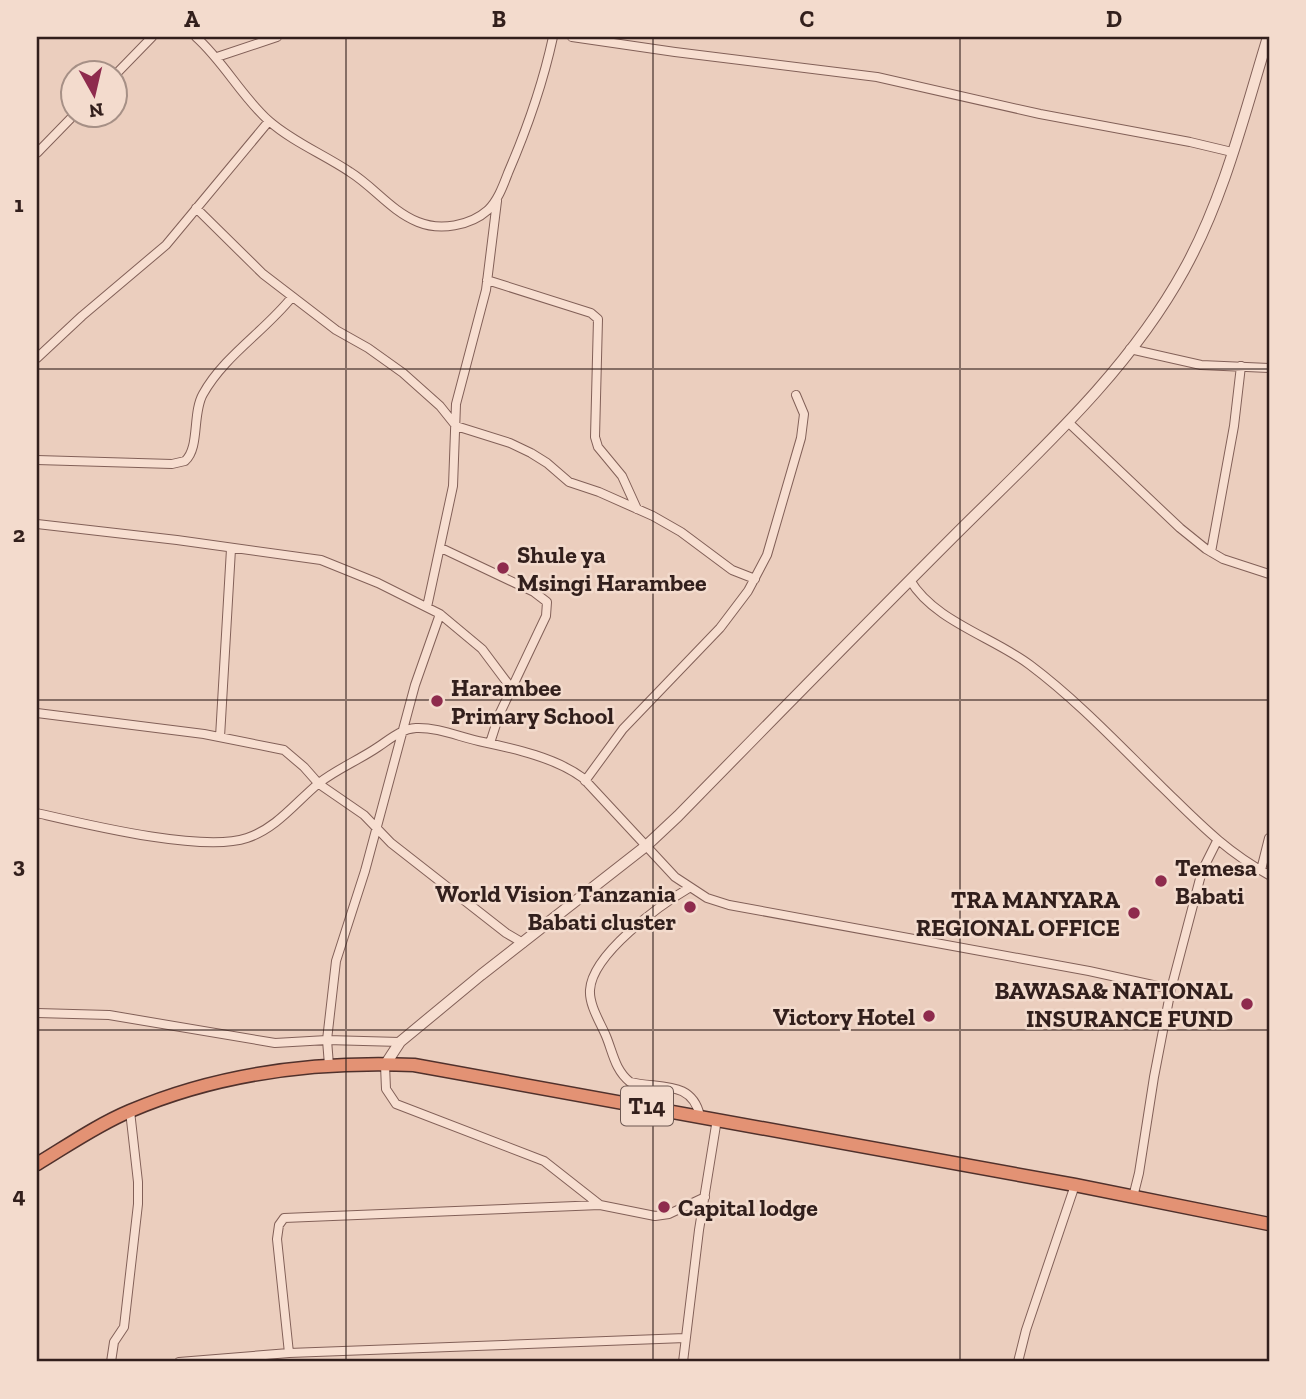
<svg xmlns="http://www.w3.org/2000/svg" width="1306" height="1399" font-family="'Zilla Slab',serif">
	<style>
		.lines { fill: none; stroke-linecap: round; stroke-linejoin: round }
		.minor-casing { stroke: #826058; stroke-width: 10 }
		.tertiary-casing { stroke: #826058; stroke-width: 12 }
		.trunk-casing { stroke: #50312c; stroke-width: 15 }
		.minor { stroke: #f7ded0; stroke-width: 8 }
		.tertiary { stroke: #f7ded0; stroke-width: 10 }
		.trunk { stroke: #e39274; stroke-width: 12 }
		.grid { fill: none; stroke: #321f1c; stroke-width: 2; stroke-opacity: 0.55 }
		.poi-dot { fill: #8e2b4d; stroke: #f3dbcd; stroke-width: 2.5 }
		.labels { text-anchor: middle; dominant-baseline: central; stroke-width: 5; stroke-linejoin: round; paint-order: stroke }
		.shield { fill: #f3dbcd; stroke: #6c5751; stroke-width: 2 }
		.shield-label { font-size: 23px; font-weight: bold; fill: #321f1c }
		.poi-label { font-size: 24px; font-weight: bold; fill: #321f1c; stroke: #f3dbcd; text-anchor: start }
		.neatline { fill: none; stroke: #321f1c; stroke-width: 2.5 }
		.grid-label { font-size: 23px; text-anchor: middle; font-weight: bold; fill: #321f1c }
	</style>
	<rect width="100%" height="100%" fill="#ebcebe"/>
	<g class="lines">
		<defs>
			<path id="minor" d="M 196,37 C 224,62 241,96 269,121 C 293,142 323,154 350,172 C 374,187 391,211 418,222 C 440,231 470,226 488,210 C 498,200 503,186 508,173 C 527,129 543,83 553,37
				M 572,37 L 675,52 L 877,77 L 1040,114 L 1190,142 L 1232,152
				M 217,57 L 277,37
				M 116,74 L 152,37
				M 37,153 L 74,115
				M 196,208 L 263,274 L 336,330 L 368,348 L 403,373 L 440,406 L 456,426 L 510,443 L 531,453 L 547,463 L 569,482 L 599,492 L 653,516 L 681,532 L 732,570 L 755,579
				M 487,280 L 591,313 L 598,319 L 595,437 L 598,447 L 622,476 L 637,509
				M 1130,349 L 1201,365 L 1269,368
				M 37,358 L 82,316 L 166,245 L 269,121
				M 1068,422 L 1180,528 L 1206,549 L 1223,559 L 1269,574
				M 37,460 L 172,464 L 185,461 C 200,448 192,413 203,394 C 224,356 265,331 292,297
				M 37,524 L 177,540 L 321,560 L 378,583 L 440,614 L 482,649 L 512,689
				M 441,548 L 534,592 L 547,602 L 546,616 L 499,715 L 490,743
				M 1211,552 L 1234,426 L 1241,366
				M 910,580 C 934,621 993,637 1030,665 C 1078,701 1120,746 1163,788 C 1198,822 1225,851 1269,875
				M 427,607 L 453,486 L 456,404 L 486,290 L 497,201
				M 37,713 L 204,734 L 284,750 L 304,767 L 319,784 L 364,815 L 391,843 L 506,933 L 523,943
				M 220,737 L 231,549
				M 585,781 L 623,729 L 720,628 L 748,591 L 767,555 L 801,438 L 804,414 L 796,395
				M 37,813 C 85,824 203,853 247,838 C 277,828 296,802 319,783 C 337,769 359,760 378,747 C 390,739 401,729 416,728 C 438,727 462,738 483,742 C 516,749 556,758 583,778 L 675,877 L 707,898 L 729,905 L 1089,971 L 1171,989
				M 1261,870 L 1269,838
				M 689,888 C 660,905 592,954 590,990 C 589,1005 600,1022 606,1036 C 613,1053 615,1070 630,1082 C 660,1089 692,1080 700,1116
				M 37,1013 L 109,1015 L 275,1043 L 327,1040 L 400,1042
				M 329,1065 L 327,1040 L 336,961 L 365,871 L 415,685 L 440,614
				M 385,1065 L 386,1089 L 396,1104 L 544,1161 L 600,1205
				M 1133,1197 L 1139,1173 L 1154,1077 L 1171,989 L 1202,871 L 1217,841
				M 289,1353 L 277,1239 L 279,1225 L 284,1218 L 600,1205 L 655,1216 L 669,1214 L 705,1197
				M 111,1362 L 114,1342 L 124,1327 L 138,1204 L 138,1182 L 130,1111
				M 179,1362 L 289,1353 L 685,1338
				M 683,1362 L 699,1230 L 717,1119
				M 1018,1362 L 1026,1330 L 1075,1185"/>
			<path id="tertiary" d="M 385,1065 L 400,1042 L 481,975 L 646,846 L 678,816 C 769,723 860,630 953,537 C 1035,455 1127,374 1184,270 C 1224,198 1244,115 1268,37"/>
			<path id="trunk" d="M 37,1164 C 67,1146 97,1125 130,1111 C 219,1073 318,1061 414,1065 L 1075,1185 L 1269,1224"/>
		</defs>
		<use href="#minor" class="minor-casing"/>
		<use href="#tertiary" class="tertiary-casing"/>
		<use href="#trunk" class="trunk-casing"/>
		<use href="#minor" class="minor"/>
		<use href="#tertiary" class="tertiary"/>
		<use href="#trunk" class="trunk"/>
	</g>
	<path class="grid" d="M 346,37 L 346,1362M 653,37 L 653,1362M 960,37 L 960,1362M 37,369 L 1269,369M 37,700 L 1269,700M 37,1030 L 1269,1030"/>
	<g class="poi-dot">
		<circle cx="503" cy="568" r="7"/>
		<circle cx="437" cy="701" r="7"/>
		<circle cx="1161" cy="881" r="7"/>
		<circle cx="690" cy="907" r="7"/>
		<circle cx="1134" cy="913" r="7"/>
		<circle cx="1247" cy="1004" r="7"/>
		<circle cx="929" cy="1016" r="7"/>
		<circle cx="664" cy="1207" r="7"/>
	</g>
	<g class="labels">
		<rect class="shield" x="621" y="1086.5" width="52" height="39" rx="5"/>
		<g class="shield-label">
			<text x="647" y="1106">T14</text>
		</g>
		<g class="poi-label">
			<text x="517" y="554">Shule ya<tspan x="517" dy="28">Msingi Harambee</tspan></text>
			<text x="451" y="687">Harambee<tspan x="451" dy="28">Primary School</tspan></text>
			<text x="1175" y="867">Temesa<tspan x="1175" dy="28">Babati</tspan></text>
			<text x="676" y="893" text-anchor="end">World Vision Tanzania<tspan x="676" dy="28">Babati cluster</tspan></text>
			<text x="1120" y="899" text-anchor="end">TRA MANYARA<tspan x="1120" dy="28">REGIONAL OFFICE</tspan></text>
			<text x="1233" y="990" text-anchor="end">BAWASA&amp; NATIONAL<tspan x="1233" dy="28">INSURANCE FUND</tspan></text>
			<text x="915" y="1016" text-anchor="end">Victory Hotel</text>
			<text x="678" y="1207">Capital lodge</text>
		</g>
	</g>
	<rect width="1306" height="1399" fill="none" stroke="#f3dbcd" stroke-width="77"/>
	<g transform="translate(94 94) rotate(172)"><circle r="33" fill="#f3dbcd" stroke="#a69086" stroke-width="2"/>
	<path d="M0-5L12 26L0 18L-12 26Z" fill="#8e2b4d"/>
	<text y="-10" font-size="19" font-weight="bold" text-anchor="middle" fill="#321f1c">N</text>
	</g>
	<rect x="38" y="38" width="1230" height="1322" class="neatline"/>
	<g class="grid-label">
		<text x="192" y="27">A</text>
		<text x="499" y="27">B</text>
		<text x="807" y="27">C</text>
		<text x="1114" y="27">D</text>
		<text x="19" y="212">1</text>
		<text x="19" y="542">2</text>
		<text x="19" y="873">3</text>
		<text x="19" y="1203">4</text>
	</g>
</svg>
